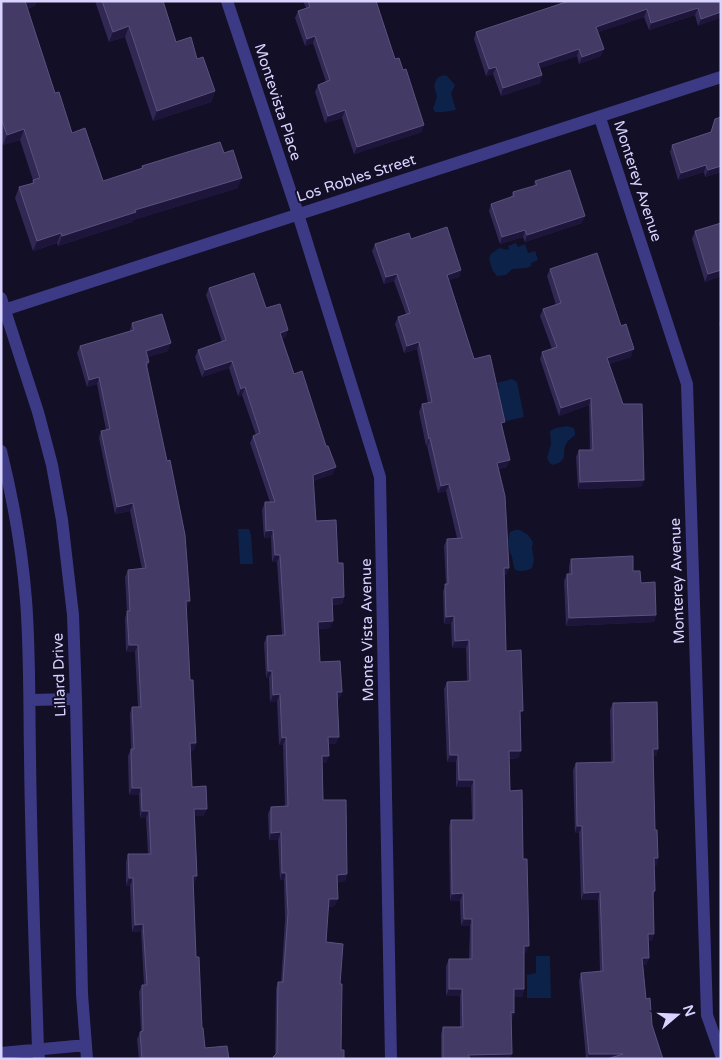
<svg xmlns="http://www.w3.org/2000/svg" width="722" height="1060" font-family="'Varela Round',sans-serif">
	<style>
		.water { fill: #0c2248 }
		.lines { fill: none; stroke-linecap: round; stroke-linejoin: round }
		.minor { stroke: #3d3a85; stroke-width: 12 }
		.wall { fill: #312854 }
		.shaded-wall { fill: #1d163a }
		.building { fill: #433a66; stroke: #5a527e }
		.labels { text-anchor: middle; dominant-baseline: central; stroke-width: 4; stroke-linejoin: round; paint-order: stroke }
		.street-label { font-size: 15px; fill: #d9d4ff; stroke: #130f26 }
	</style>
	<rect width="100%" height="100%" fill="#130f26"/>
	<path class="water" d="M 445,75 L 447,76 L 455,85 L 451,94 L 456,110 L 443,112 L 435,112 L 433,108 L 437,97 C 435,88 432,86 438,77 Z
		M 516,243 L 518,247 L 525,244 L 528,253 L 535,251 L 538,260 L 531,263 L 531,266 L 527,268 L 512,269 L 506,275 L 497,276 L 493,271 L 489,259 L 491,254 L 499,248 L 509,250 L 508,246 Z
		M 512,379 L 517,382 L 524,417 L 507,421 L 504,419 L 494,393 L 499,388 L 497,383 Z
		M 567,426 L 574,428 L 575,432 L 575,435 C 572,438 568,440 566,444 C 561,454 570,461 552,465 L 549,462 L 547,458 L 551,444 L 550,431 L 556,428 Z
		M 238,529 L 249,529 L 251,535 L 253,564 L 240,564 Z
		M 520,530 L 528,535 L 533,542 L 532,547 L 534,560 L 532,568 C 527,571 520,572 515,570 C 513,565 513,561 512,557 C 508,548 507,542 510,532 L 515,530 Z
		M 536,956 L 550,956 L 551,998 L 527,998 L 527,975 L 536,973 Z"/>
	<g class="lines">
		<path class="minor" d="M 227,1 L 298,214 L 380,477 L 391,1059
			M 600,118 L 687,384 L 707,1015 L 721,1055
			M 1,298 L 38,412 L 52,465 L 62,520 L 73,615 L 76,699 L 82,994 L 87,1059
			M 1,311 C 240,231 482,157 721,77
			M 1,451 C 13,499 22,549 26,600 C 30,651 29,703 30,755 C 31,853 35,951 38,1049 L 39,1059
			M 30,700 L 76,699
			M 1,1053 L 86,1045"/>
	</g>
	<path class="wall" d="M 1,1 L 35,6 L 27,9 L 55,93 L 72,133 L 103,181 L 141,168 L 142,166 L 224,153 L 238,188 L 133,220 L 132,222 L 58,246 L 57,243 L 33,251 L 15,198 L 19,187 L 32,183 L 33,180 L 20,140 L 3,145 L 1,140 Z
		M 95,1 L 163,1 L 176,42 L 197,59 L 215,91 L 211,102 L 153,121 L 125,37 L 109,42 Z
		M 303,1 L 376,1 L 395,59 L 422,132 L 354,154 L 342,118 L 325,123 L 315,92 L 318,85 L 326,82 L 313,43 L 305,46 L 295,18 L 298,11 L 306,8 Z
		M 568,1 L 721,1 L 698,26 L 695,15 L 649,30 L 644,17 L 598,32 L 601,56 L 579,64 L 577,56 L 540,68 L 542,75 L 540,83 L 501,96 L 493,74 L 486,76 L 474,39 L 476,32 Z
		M 721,117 L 721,172 L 705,177 L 704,172 L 678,180 L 670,152 L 672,145 L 711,132 Z
		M 535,181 L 582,223 L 525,242 L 523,237 L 500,244 L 489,211 L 491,204 L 511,197 L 513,192 L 534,186 Z
		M 721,223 L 721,276 L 705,282 L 692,239 L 695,231 Z
		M 411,239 L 461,270 L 459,277 L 449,280 L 474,359 L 503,428 L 507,467 L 499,469 L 509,568 L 506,575 L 504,575 L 506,651 L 520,718 L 519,758 L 509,759 L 510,791 L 523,859 L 526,953 L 524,953 L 524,989 L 522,997 L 514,996 L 514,1013 L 511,1020 L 510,1059 L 441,1059 L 441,1034 L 443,1027 L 460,1027 L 460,996 L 446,996 L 446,966 L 449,959 L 469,959 L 470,926 L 461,926 L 460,901 L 450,901 L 449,827 L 451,820 L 472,820 L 471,787 L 456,787 L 456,762 L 447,762 L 444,689 L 447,682 L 467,681 L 466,648 L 452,648 L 451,624 L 444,624 L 443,591 L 446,584 L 444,546 L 447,539 L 457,538 L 446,491 L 438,493 L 427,446 L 426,446 L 419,412 L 422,404 L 428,403 L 417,349 L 404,353 L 395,324 L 398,317 L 406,314 L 394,281 L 384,284 L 372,251 L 375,244 Z
		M 550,269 L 631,357 L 609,364 L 644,480 L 641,487 L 578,489 L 576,457 L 579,450 L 590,450 L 589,405 L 559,416 L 540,359 L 542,352 L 552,349 L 540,316 L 543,309 L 556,305 L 547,276 Z
		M 209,288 L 266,308 L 286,337 L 282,338 L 294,374 L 333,474 L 313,481 L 316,521 L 338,563 L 344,597 L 342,604 L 332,605 L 330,628 L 319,629 L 320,662 L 342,692 L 339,699 L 338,699 L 336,744 L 329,744 L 326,763 L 322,763 L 323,800 L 347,874 L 345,881 L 337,882 L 335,906 L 328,907 L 326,942 L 340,984 L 341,1050 L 344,1059 L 273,1059 L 275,1056 L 276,989 L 278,982 L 281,982 L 285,920 L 284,880 L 280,880 L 278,840 L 269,840 L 268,814 L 271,807 L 285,806 L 283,745 L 279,745 L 277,701 L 270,702 L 269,678 L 266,678 L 264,643 L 267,636 L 282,635 L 277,562 L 272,562 L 271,537 L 264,538 L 262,510 L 265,502 L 270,502 L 250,443 L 253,436 L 256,435 L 242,395 L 238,396 L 229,368 L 202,377 L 195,357 L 198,350 L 222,342 L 206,295 Z
		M 721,320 L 721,329 L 719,324 Z
		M 132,323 L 168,351 L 147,357 L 149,362 L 147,367 L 187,608 L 186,608 L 190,680 L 196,743 L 194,750 L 190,751 L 192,787 L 204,816 L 195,816 L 197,876 L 194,883 L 193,883 L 196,957 L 202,1028 L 205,1048 L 229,1059 L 139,1059 L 137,1039 L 141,1031 L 139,992 L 142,985 L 144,985 L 141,931 L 132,932 L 130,886 L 126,886 L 126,862 L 128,854 L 148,854 L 146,818 L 140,818 L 139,795 L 129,795 L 128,756 L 131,749 L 130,714 L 132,707 L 138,707 L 135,652 L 126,652 L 125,618 L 127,612 L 125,577 L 128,570 L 142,569 L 130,511 L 115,514 L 99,438 L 101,431 L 106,430 L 97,384 L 87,387 L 77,353 L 80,346 L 130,331 L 130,330 Z
		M 571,559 L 633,571 L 641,583 L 656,615 L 654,622 L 566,626 L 564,581 L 567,574 L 569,574 L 569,566 Z
		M 613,703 L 658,749 L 656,756 L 653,756 L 655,830 L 658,858 L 656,866 L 654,866 L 655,891 L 653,896 L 654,934 L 652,941 L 648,941 L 649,958 L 646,965 L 643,965 L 646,999 L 652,1025 L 663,1059 L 586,1059 L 579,981 L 581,973 L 600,972 L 598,900 L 581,900 L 579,833 L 575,833 L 573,770 L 576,763 L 611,762 L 610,710 Z"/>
	<path class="shaded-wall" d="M 24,1 L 37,1 L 35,6 L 21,11 Z
		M 698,8 L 695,15 L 649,30 L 651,23 Z
		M 647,9 L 644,17 L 593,34 L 596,27 Z
		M 721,12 L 721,18 L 698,26 L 701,19 Z
		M 129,26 L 125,37 L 109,42 L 113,32 Z
		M 315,36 L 313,43 L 305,46 L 307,39 Z
		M 579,49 L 577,56 L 535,70 L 538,63 Z
		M 604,49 L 601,56 L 579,64 L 582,57 Z
		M 496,67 L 493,74 L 486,76 L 489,69 Z
		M 542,75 L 540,83 L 501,96 L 503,88 Z
		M 215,91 L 211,102 L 153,121 L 157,111 Z
		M 345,110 L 342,118 L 325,123 L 328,116 Z
		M 424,125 L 422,132 L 354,154 L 357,147 Z
		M 24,129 L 20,140 L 3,145 L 7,135 Z
		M 706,165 L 704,172 L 678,180 L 681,173 Z
		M 721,166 L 721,172 L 705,177 L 708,170 Z
		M 242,178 L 238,188 L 133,220 L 132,222 L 58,246 L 62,236 L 135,210 Z
		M 585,216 L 582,223 L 525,242 L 527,235 Z
		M 525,230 L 523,237 L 500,244 L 502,237 Z
		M 61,233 L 57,243 L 33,251 L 37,241 Z
		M 461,270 L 459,277 L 445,282 L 447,275 Z
		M 721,270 L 721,276 L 705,282 L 708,274 Z
		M 397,274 L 394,281 L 384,284 L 386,277 Z
		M 288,330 L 286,337 L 277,340 L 280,333 Z
		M 419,342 L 417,349 L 404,353 L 407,346 Z
		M 171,343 L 168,351 L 143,358 L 146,351 Z
		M 634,349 L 631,357 L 604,366 L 607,358 Z
		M 232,361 L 229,368 L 202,377 L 205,370 Z
		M 99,377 L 97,384 L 87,387 L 89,380 Z
		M 245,387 L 242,395 L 238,396 L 241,389 Z
		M 591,398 L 589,405 L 559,416 L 561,408 Z
		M 430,438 L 427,446 L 426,446 L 429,439 Z
		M 510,460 L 507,467 L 495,470 L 497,463 Z
		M 336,467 L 333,474 L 310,482 L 313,475 Z
		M 644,480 L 641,487 L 578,489 L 580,482 Z
		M 449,484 L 446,491 L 438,493 L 441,486 Z
		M 133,503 L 130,511 L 115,514 L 117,507 Z
		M 273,530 L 271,537 L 264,538 L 266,531 Z
		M 275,555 L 280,555 L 277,562 L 272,562 Z
		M 504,568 L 509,568 L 506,575 L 501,575 Z
		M 344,597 L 342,604 L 329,605 L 332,598 Z
		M 186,601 L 190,601 L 187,608 L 183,608 Z
		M 656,615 L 654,622 L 566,626 L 569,618 Z
		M 454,616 L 451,624 L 444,624 L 446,617 Z
		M 333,621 L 330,628 L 316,629 L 318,622 Z
		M 469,640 L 466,648 L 452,648 L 455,641 Z
		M 129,645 L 138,645 L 135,652 L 126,652 Z
		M 268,671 L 272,671 L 269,678 L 266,678 Z
		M 337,692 L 342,692 L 339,699 L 335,699 Z
		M 280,694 L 277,701 L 270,702 L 273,695 Z
		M 286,737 L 283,745 L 279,745 L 282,738 Z
		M 328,737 L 339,737 L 336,744 L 326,744 Z
		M 190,743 L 196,743 L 194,750 L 188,751 Z
		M 653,749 L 658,749 L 656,756 L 650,756 Z
		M 509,751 L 521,751 L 519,758 L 506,759 Z
		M 450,755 L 458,755 L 456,762 L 447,762 Z
		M 322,756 L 329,756 L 326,763 L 319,763 Z
		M 459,780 L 474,780 L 471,787 L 456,787 Z
		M 132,788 L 141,788 L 139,795 L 129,795 Z
		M 194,809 L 207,809 L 204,816 L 192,816 Z
		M 142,811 L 149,811 L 146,818 L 140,818 Z
		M 577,826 L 582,826 L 579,833 L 575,833 Z
		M 281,832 L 278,840 L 269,840 L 271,833 Z
		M 654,858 L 658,858 L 656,866 L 651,866 Z
		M 282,873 L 286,873 L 284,880 L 280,880 Z
		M 347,874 L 345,881 L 334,882 L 337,875 Z
		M 193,876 L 197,876 L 194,883 L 190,883 Z
		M 129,878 L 133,878 L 130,886 L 126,886 Z
		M 600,892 L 598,900 L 581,900 L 584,893 Z
		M 463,893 L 460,901 L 450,901 L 452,894 Z
		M 329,899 L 338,899 L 335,906 L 326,907 Z
		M 464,919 L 472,919 L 470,926 L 461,926 Z
		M 143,924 L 141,931 L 132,932 L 135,925 Z
		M 648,934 L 654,934 L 652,941 L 645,941 Z
		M 524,946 L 529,946 L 526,953 L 522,953 Z
		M 642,958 L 649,958 L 646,965 L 640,965 Z
		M 449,989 L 462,989 L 460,996 L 446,996 Z
		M 514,989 L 524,989 L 522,997 L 512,996 Z
		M 511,1012 L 514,1013 L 512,1020 L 509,1020 Z
		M 512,1054 L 510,1059 L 443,1059 L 468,1055 Z
		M 589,1054 L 623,1054 L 621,1059 L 587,1059 Z"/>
	<path class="building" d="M 1,1 L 25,1 L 55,93 L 59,92 L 72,133 L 85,128 L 103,181 L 143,168 L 142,166 L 220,142 L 224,153 L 233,150 L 242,178 L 135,210 L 136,212 L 62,236 L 61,233 L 37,241 L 19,187 L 34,183 L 33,180 L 40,178 L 24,129 L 7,135 L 1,118 Z
		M 102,1 L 163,1 L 176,42 L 191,37 L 197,59 L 203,57 L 215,91 L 157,111 L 129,26 L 113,32 Z
		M 308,1 L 376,1 L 395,59 L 399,58 L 403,70 L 406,69 L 424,125 L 357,147 L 345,110 L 328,116 L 318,85 L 330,80 L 315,36 L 307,39 L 298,11 L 310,7 Z
		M 569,1 L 721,1 L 721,12 L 701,19 L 698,8 L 651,23 L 647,9 L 596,27 L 604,49 L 582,57 L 579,49 L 538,63 L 542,75 L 503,88 L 496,67 L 489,69 L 476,32 Z
		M 721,117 L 721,166 L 708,170 L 706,165 L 681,173 L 672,145 L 711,132 L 715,119 Z
		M 570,170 L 585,216 L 527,235 L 525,230 L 502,237 L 491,204 L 514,196 L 513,192 L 537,185 L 535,181 Z
		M 721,223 L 721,270 L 708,274 L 695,231 Z
		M 447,227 L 461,270 L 447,275 L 474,359 L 490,355 L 505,422 L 501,423 L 510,460 L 497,463 L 505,496 L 509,568 L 504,568 L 506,651 L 521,650 L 523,711 L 520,711 L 521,751 L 509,751 L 510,791 L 522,790 L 523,859 L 527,859 L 529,946 L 524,946 L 524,989 L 514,989 L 514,1013 L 511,1012 L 512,1054 L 468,1055 L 470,1058 L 443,1058 L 443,1027 L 463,1027 L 462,989 L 449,989 L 449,959 L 472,959 L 472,919 L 464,919 L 463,893 L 452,894 L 451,820 L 474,820 L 474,780 L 459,780 L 458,755 L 450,755 L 447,682 L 470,681 L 469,640 L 455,641 L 454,616 L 446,617 L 445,584 L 448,584 L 447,539 L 462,538 L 449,484 L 441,486 L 430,438 L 429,439 L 422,404 L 432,402 L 419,342 L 407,346 L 398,317 L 410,313 L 397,274 L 386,277 L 375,244 L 409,233 L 411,239 Z
		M 597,253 L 621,326 L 626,324 L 634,349 L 607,358 L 623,404 L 642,404 L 644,480 L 580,482 L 579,450 L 593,450 L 591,398 L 561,408 L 542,352 L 557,347 L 543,309 L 561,303 L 550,269 Z
		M 254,273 L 266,308 L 280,304 L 288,330 L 280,333 L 294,374 L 302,371 L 326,446 L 328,446 L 336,467 L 313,475 L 316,521 L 336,520 L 338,563 L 343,563 L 344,597 L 332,598 L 333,621 L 318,622 L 320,662 L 340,661 L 342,692 L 337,692 L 339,737 L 328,737 L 329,756 L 322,756 L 323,800 L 346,800 L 347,874 L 337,875 L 338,899 L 329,899 L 326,942 L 343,944 L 340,984 L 342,984 L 341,1050 L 344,1050 L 344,1059 L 274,1059 L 273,1057 L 277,1053 L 278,982 L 283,982 L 288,913 L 286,873 L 282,873 L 281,832 L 271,833 L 271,807 L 288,806 L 286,737 L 282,738 L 280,694 L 273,695 L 272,671 L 268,671 L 267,636 L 285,635 L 280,555 L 275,555 L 273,530 L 266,531 L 265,502 L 275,502 L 253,436 L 260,433 L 245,387 L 241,389 L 232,361 L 205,370 L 198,350 L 226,340 L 209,288 Z
		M 162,314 L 171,343 L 146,351 L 149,362 L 146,363 L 167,461 L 170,460 L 185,535 L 190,601 L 186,601 L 190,680 L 193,680 L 196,743 L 190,743 L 192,787 L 206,786 L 207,809 L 194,809 L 197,876 L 193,876 L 196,957 L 199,957 L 202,1028 L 203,1028 L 205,1048 L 227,1046 L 229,1059 L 142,1059 L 140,1032 L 143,1031 L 142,985 L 147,985 L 143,924 L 135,925 L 133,878 L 129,878 L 128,854 L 151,854 L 149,811 L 142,811 L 141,788 L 132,788 L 131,749 L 134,749 L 132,707 L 141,707 L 138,645 L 129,645 L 127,611 L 130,611 L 128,570 L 146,568 L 133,503 L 117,507 L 101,431 L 110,429 L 99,377 L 89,380 L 80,346 L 134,330 L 132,323 Z
		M 633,556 L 633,571 L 640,571 L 641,583 L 655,582 L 656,615 L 569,618 L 567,574 L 572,574 L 571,559 Z
		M 657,702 L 658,749 L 653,749 L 655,830 L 657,830 L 658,858 L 654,858 L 655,891 L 653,891 L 654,934 L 648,934 L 649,958 L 642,958 L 646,999 L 650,998 L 652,1025 L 663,1059 L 607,1059 L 623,1054 L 589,1054 L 581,973 L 603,971 L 600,892 L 584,893 L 582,826 L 577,826 L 576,763 L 614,762 L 613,703 Z"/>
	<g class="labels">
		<g class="street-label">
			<text transform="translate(278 102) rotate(72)">Montevista Place</text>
			<text transform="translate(356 178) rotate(-18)">Los Robles Street</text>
			<text transform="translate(638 181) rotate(72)">Monterey Avenue</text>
			<text transform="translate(677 581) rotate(-92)">Monterey Avenue</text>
			<text transform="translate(367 630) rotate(-91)">Monte Vista Avenue</text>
			<text transform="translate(59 675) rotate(-92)">Lillard Drive</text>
		</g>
	</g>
	<rect width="722" height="1060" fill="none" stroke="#d9d4ff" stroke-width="5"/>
	<g transform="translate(677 1015) rotate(71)" stroke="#130f26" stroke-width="4" paint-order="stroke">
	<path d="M0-4L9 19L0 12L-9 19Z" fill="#d9d4ff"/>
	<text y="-8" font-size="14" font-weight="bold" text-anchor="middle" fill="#d9d4ff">N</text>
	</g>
</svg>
